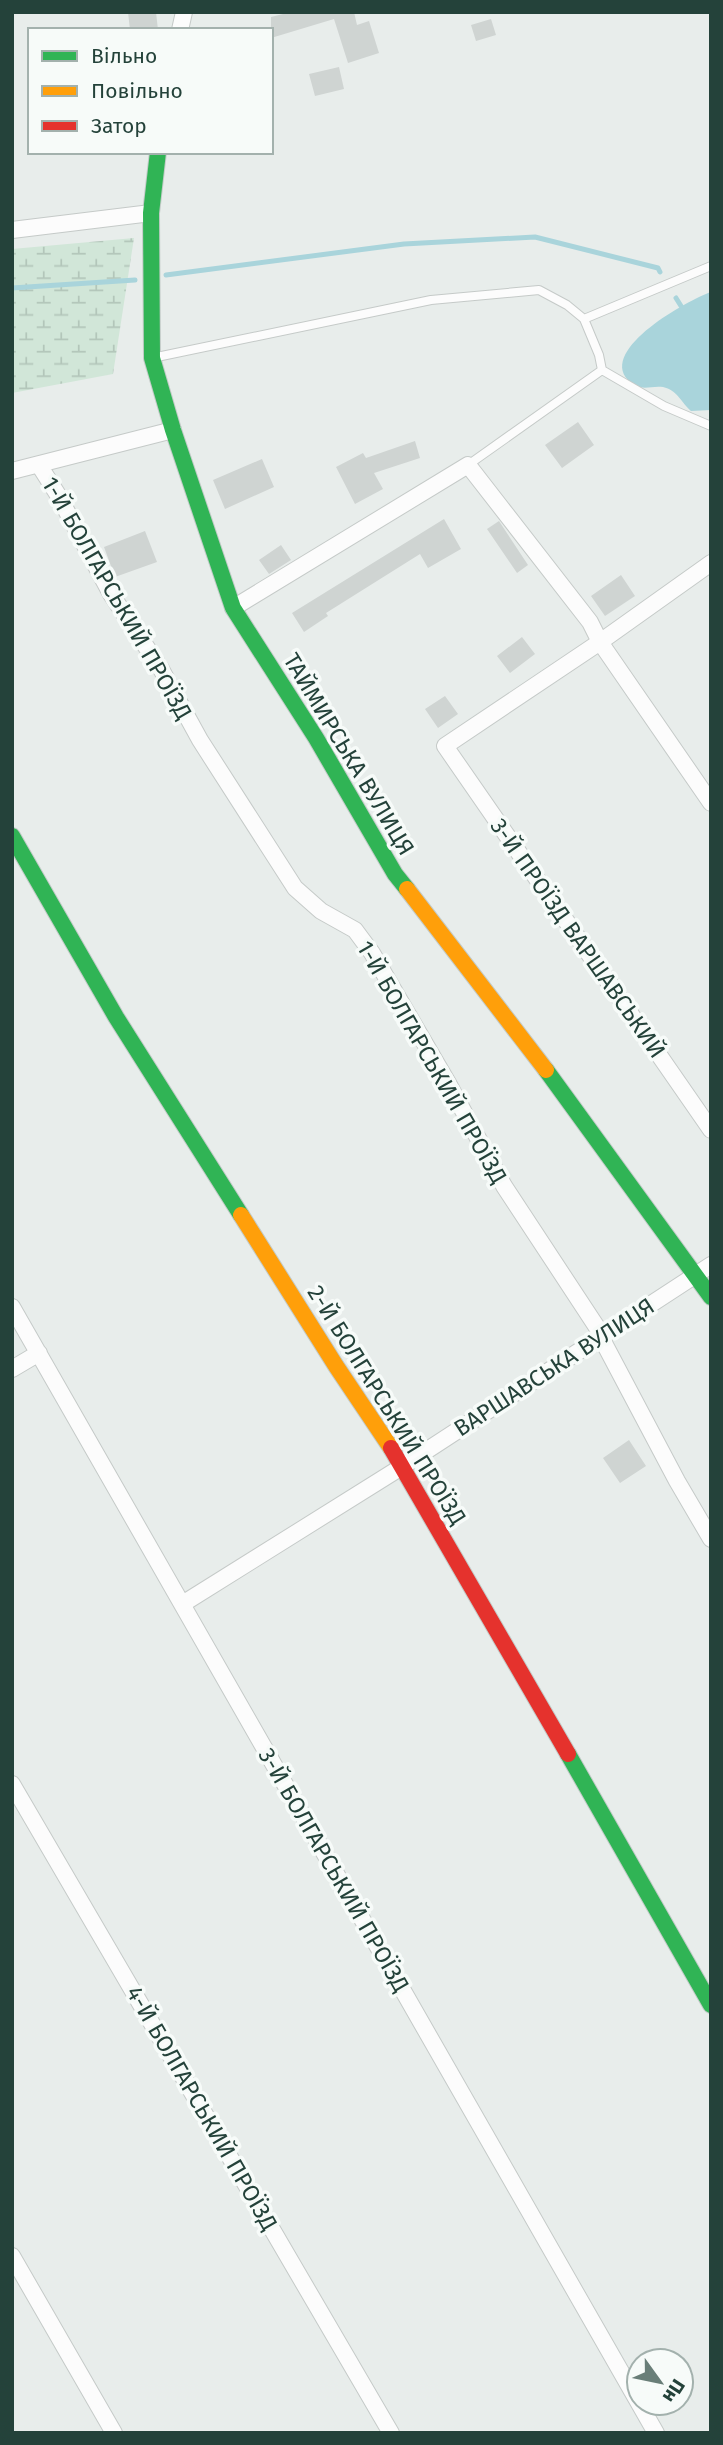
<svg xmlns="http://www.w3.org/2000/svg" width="723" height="2445" font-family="'Fira Sans',sans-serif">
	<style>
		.wetland { fill: url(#wetland-marsh) }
		.water { fill: #a9d4db }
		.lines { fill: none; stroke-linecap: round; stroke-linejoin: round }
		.stream { stroke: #a9d4db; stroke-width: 5 }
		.building { fill: #cfd4d2 }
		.lane-casing { stroke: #c5cac8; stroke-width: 10 }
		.street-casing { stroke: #c5cac8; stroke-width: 18 }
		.fast-casing { stroke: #c3cbc8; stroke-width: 18 }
		.slow-casing { stroke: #c3cbc8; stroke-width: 18 }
		.jam-casing { stroke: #c3cbc8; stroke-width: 18 }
		.lane { stroke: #fcfcfc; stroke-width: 8 }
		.street { stroke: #fcfcfc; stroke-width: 16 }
		.fast { stroke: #30b455; stroke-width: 16 }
		.slow { stroke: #ff9f0a; stroke-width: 16 }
		.jam { stroke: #e5322d; stroke-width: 16 }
		.labels { text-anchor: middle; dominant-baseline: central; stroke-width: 7; stroke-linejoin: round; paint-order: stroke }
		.street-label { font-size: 23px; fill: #24423a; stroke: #f7fbf9 }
	</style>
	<defs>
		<pattern id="wetland-marsh" width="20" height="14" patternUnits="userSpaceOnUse" patternTransform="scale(1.75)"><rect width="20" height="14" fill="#d1e6d8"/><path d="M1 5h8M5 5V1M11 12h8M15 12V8" fill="none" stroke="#b3c6ba"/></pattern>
	</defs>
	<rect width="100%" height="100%" fill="#e8edeb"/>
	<path class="wetland" d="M 134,238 L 113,374 L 12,393 L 12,249 Z"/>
	<path class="water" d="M 711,292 L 711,410 L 691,411 C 681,402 677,390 663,387 C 650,385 641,393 628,380 C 599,349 688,300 711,292 Z"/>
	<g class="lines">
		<path class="stream" d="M 166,275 L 404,244 L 535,237 L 658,268 L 660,272
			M 12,288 L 135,280
			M 676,298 L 681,306"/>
	</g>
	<path class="building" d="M 128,12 L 156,12 L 158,30 L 130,30 Z
		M 291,12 L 354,12 L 357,25 L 369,21 L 379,53 L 348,63 L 334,19 L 271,38 L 271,17 Z
		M 491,19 L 496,35 L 476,41 L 471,25 Z
		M 339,67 L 344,89 L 315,96 L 309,74 Z
		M 578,422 L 594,445 L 562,468 L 545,445 Z
		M 415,441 L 420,458 L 374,473 L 383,489 L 355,504 L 336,467 L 363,453 L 366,458 Z
		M 262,459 L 274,487 L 225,509 L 213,480 Z
		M 444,519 L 461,549 L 428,568 L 420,554 L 326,613 L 328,616 L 304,632 L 292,613 Z
		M 499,521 L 528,565 L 517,573 L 487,529 Z
		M 145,531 L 157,562 L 115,577 L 104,547 Z
		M 281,545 L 291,560 L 269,574 L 259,560 Z
		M 621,575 L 635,596 L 605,616 L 591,596 Z
		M 522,637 L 535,654 L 510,673 L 497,656 Z
		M 445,696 L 458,714 L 438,728 L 425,709 Z
		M 629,1440 L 646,1466 L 620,1483 L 603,1458 Z"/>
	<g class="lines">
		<defs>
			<path id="lane" d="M 584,319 L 711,266
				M 152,358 L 431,300 L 539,290 L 567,305 L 584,319 L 599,355 L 602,370 L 664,406 L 711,426
				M 468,465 L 602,370"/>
			<path id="street" d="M 180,30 L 184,12
				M 12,230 L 151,213
				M 39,465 L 58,495 L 111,594 L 161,669 L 200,740 L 295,888 L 321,911 L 355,930 L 372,953 L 448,1083 L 504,1186 L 602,1335 L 605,1345 L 677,1481 L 711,1539
				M 12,471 L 173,430
				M 711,563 L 600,642 L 445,746 L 711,1130
				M 233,608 L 468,465 L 590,622 L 600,642 L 711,803
				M 12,1307 L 656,2433
				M 12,1369 L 39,1353
				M 184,1603 L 403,1466 L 711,1265
				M 12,1784 L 391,2433
				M 12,2256 L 114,2433"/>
			<path id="fast" d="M 158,152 L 151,213 L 152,358 L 173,430 L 233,608 L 316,738 L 395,874 L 407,889
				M 12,836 L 116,1017 L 241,1215
				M 546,1070 L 711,1297
				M 568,1754 L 711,2005"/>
			<path id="slow" d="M 407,889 L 546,1070
				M 241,1215 L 336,1366 L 391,1448"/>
			<path id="jam" d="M 391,1448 L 568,1754"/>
		</defs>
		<use href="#lane" class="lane-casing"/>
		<use href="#street" class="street-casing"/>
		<use href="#fast" class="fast-casing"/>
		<use href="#slow" class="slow-casing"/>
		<use href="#jam" class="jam-casing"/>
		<use href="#lane" class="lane"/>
		<use href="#street" class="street"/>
		<use href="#fast" class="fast"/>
		<use href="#slow" class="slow"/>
		<use href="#jam" class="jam"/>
	</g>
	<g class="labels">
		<g class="street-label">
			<text transform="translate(117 598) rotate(60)">1-Й БОЛГАРСЬКИЙ ПРОЇЗД</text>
			<text transform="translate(349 754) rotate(59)">ТАЙМИРСЬКА ВУЛИЦЯ</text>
			<text transform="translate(578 938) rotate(55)">3-Й ПРОЇЗД ВАРШАВСЬКИЙ</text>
			<text transform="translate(432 1062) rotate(60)">1-Й БОЛГАРСЬКИЙ ПРОЇЗД</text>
			<text transform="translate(554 1367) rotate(-33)">ВАРШАВСЬКА ВУЛИЦЯ</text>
			<text transform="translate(387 1405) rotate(58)">2-Й БОЛГАРСЬКИЙ ПРОЇЗД</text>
			<text transform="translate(334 1870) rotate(60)">3-Й БОЛГАРСЬКИЙ ПРОЇЗД</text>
			<text transform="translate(202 2108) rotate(60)">4-Й БОЛГАРСЬКИЙ ПРОЇЗД</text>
		</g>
	</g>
	<rect width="723" height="2445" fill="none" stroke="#24423a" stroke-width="28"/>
	<rect x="28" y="28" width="245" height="126" fill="#f7fbf9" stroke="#a3b1ad" stroke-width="2"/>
	<rect x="42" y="51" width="35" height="10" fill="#30b455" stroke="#a3b1ad" stroke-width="2"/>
	<text x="91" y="63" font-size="21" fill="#24423a">Вільно</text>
	<rect x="42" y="86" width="35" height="10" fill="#ff9f0a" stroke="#a3b1ad" stroke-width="2"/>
	<text x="91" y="98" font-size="21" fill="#24423a">Повільно</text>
	<rect x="42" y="121" width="35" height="10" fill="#e5322d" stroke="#a3b1ad" stroke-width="2"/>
	<text x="91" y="133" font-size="21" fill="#24423a">Затор</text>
	<g transform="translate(660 2382) rotate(123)"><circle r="33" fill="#f7fbf9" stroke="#a3b1ad" stroke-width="2"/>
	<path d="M0-5L12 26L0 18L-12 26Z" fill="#697e78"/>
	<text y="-10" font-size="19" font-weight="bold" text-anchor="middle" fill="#24423a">Пн</text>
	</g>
</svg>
